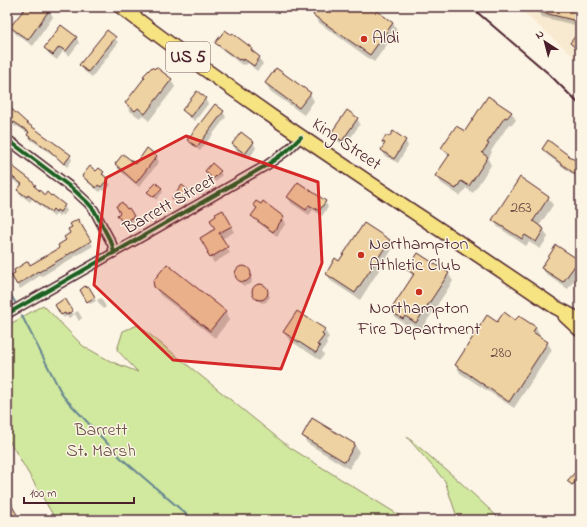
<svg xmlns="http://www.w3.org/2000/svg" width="587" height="527" font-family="'Indie Flower',sans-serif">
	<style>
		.built { fill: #f8ead1 }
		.green { fill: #d1e99e; stroke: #8e8464 }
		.shadow { fill: #0003 }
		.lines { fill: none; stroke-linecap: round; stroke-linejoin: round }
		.stream { stroke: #678692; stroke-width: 2 }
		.building { fill: #efd2a2; stroke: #4a1f2b }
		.street-casing { stroke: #4a1f2b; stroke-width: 11 }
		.primary-casing { stroke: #4a1f2b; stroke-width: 16 }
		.street { stroke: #fcf5e5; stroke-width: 8 }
		.primary { stroke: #f6e381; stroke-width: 13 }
		.rail { stroke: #4a1f2b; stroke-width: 2 }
		.cycleway-casing { stroke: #fcf5e5; stroke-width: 6 }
		.cycleway { stroke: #1b5e20; stroke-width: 4 }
		.marked { fill: #d62828; fill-opacity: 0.2; stroke: #d62828; stroke-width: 3; stroke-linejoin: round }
		.poi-dot { fill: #c8321e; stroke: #fcf5e5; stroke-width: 1.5 }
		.labels { text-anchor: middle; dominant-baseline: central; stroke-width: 3; stroke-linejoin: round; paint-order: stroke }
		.number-label { font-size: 16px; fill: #734c49 }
		.shield { fill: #fcf5e5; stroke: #7f5f63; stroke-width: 1 }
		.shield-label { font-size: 17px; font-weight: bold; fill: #4a1f2b }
		.poi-label { font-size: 18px; fill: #4a1f2b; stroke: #fcf5e5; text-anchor: start }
		.street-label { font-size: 18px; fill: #4a1f2b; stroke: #fcf5e5 }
		.park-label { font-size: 18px; fill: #6c5248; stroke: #fcf5e5 }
	</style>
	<rect width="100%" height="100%" fill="#fcf5e5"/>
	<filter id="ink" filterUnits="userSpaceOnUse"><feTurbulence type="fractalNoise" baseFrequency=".025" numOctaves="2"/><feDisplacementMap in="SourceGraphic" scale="8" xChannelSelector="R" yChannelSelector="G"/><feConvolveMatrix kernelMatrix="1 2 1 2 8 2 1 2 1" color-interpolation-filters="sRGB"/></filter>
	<g filter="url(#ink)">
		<path class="built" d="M 517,7 L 580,7 L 580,62 Z"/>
		<path class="green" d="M 43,305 L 83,346 L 112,362 L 138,372 L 117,350 L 123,331 L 138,325 L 289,447 L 407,520 L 56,520 L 7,437 L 7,326 Z
			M 407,437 L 458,480 L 501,520 L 458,520 L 445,481 Z"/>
		<path class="shadow" d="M 27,7 L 45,7 L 49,10 L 53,17 L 33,46 L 16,34 L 11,27 Z
			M 320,7 L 370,7 L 393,23 L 397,31 L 374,62 L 318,22 L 314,15 Z
			M 540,7 L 578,7 L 577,10 L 580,12 L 579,26 L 542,17 L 539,11 Z
			M 580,32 L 580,53 L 574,48 L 571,43 Z
			M 233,35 L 252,49 L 255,55 L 259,58 L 263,64 L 257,71 L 248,63 L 246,65 L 244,64 L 242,65 L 220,48 L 216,43 Z
			M 76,37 L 79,43 L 69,56 L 63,51 L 57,60 L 49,54 L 45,48 Z
			M 115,38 L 118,43 L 92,77 L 84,71 L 80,65 Z
			M 171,80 L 175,87 L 149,121 L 142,115 L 140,118 L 130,111 L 126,103 Z
			M 266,83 L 310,94 L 314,101 L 304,115 L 270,91 Z
			M 7,93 L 11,97 L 8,100 L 7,99 Z
			M 205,99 L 208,104 L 195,121 L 187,115 L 184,110 Z
			M 7,107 L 27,124 L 70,156 L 72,160 L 67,167 L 53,155 L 31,140 L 28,135 L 29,134 L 17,126 L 16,127 L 7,119 Z
			M 223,112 L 226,117 L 200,151 L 192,145 L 189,140 Z
			M 511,112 L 516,120 L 512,125 L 509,124 L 491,151 L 492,152 L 488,159 L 491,165 L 473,193 L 466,188 L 460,196 L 441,183 L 437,176 L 449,157 L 442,148 L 465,133 Z
			M 357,118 L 360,124 L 345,146 L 335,139 L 332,133 Z
			M 405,140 L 408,146 L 398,163 L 385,156 L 382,150 L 385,145 L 383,142 Z
			M 253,142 L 256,148 L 249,159 L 236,150 L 233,145 Z
			M 543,149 L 580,166 L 580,180 L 546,154 Z
			M 156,156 L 159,162 L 139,187 L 119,170 L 116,164 L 136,165 Z
			M 7,163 L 35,185 L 38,190 L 45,196 L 64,206 L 67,211 L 63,216 L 61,214 L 59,216 L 56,214 L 54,217 L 32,199 L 30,202 L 21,195 L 18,190 L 22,186 L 7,176 Z
			M 99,170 L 103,173 L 111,185 L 105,192 L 102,190 L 100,192 L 87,182 L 83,176 L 96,173 Z
			M 220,172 L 222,175 L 216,182 L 208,174 Z
			M 182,187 L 189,195 L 180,205 L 173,198 Z
			M 161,189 L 163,192 L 156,200 L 149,192 Z
			M 288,197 L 325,202 L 328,207 L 322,216 L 313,210 L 309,215 L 291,203 Z
			M 548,198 L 553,205 L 539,226 L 544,230 L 548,237 L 540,249 L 529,242 L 526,246 L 498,227 L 493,220 Z
			M 254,205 L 261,205 L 283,218 L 286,223 L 277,236 L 256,221 L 253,216 L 257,210 Z
			M 128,209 L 135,220 L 125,226 L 119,215 Z
			M 222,211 L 234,232 L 222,239 L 230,253 L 214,263 L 208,253 Z
			M 78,220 L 93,246 L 42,276 L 41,275 L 20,289 L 12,276 L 58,250 L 72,233 L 73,227 Z
			M 389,241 L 393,248 L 360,300 L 331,281 L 327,274 L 340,262 Z
			M 578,260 L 580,264 L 580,271 L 568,289 L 547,275 L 542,268 Z
			M 167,266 L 226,312 L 230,319 L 215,338 L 160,295 L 155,287 Z
			M 244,267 L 249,270 L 252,280 L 251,284 L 244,286 L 240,283 L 236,273 L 239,269 Z
			M 409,270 L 448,273 L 453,281 L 421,330 L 410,323 L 408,326 L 396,318 L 392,311 L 413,277 Z
			M 262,285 L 266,288 L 270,297 L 266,302 L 262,303 L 257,300 L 253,293 L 255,287 Z
			M 88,288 L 96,301 L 90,304 L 82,290 Z
			M 101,298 L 106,307 L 103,309 L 97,300 Z
			M 65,300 L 73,314 L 78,311 L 82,318 L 79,321 L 75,314 L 69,318 L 67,316 L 64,318 L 56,305 Z
			M 515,321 L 535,327 L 540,335 L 539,337 L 547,342 L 552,350 L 514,408 L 460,373 L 456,365 L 497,323 Z
			M 324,330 L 329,337 L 326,341 L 327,344 L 322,352 L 324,355 L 320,360 L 289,340 L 284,332 Z
			M 313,420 L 355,445 L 359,452 L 349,469 L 307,443 L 303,436 Z
			M 580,468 L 580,479 L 573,486 L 569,482 Z
			M 7,493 L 14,505 L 11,506 L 19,520 L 7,520 Z"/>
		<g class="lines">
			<path class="stream" d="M 7,289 L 15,302
				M 22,316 L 63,396 L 121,458 L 193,520"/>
		</g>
		<path class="building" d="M 26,7 L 47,7 L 50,9 L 28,40 L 10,27 Z
			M 318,7 L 372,7 L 393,23 L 370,55 L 313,15 Z
			M 529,7 L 570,7 L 579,9 L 577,21 L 528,9 Z
			M 61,25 L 77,37 L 66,51 L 59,47 L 53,55 L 44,48 Z
			M 107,30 L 116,37 L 88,72 L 79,65 Z
			M 225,30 L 232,35 L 232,33 L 252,48 L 251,50 L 260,57 L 254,66 L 244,59 L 243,61 L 240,59 L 239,60 L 215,43 Z
			M 580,30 L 580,51 L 570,43 Z
			M 152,67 L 154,69 L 156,67 L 172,79 L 145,114 L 138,108 L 135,111 L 125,103 L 145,77 L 143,76 Z
			M 276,68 L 311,93 L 299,108 L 265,83 Z
			M 197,91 L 206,98 L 191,117 L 182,110 Z
			M 488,96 L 512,112 L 507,118 L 505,117 L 487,143 L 489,144 L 482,153 L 488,157 L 469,186 L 461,181 L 456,189 L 435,176 L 450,154 L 441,148 L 456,126 L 465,131 Z
			M 215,104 L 224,111 L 197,147 L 187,140 Z
			M 7,105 L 27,123 L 71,155 L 64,164 L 49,150 L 27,135 L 29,132 L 14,122 L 13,124 L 7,119 Z
			M 347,110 L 358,118 L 342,141 L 331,133 Z
			M 393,131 L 406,140 L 394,159 L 381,150 L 385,143 L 382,142 L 386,135 L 389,137 Z
			M 241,132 L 254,142 L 245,154 L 232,144 Z
			M 548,140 L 580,164 L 580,178 L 542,149 Z
			M 147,148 L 157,156 L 136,183 L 115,164 L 123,154 L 136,164 Z
			M 7,162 L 32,181 L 32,182 L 36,185 L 34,186 L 45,195 L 47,192 L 51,196 L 52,195 L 65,205 L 60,212 L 57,210 L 56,212 L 53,209 L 51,212 L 28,195 L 27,197 L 17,190 L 22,184 L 7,173 Z
			M 212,163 L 221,171 L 213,179 L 205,171 Z
			M 90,166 L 96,171 L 99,168 L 104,172 L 102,174 L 108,179 L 101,187 L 98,185 L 96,188 L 82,176 Z
			M 520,177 L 549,197 L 533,221 L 544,229 L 536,242 L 525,235 L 522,239 L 492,220 Z
			M 298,182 L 326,201 L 319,211 L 309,205 L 306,210 L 287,197 Z
			M 156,183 L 162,188 L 154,197 L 147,192 Z
			M 182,185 L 188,190 L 178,202 L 172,198 Z
			M 256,201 L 261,204 L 263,201 L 284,217 L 273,232 L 251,216 L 257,208 L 253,205 Z
			M 122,202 L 127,209 L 129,208 L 134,216 L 123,223 L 117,215 L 120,213 L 116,206 Z
			M 223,210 L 232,226 L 219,233 L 228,247 L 210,258 L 207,253 L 208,252 L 200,238 L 215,229 L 210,220 L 216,216 L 215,214 Z
			M 78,219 L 91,241 L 39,272 L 38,271 L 17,285 L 11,275 L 15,273 L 14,270 L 28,261 L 30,265 L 58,249 L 59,247 L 58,245 L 66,240 L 64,237 L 70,233 L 68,229 L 72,227 L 70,224 Z
			M 364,223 L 390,240 L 355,293 L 326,274 L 335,258 L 339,261 Z
			M 556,245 L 579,260 L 563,282 L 541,268 Z
			M 418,253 L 449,273 L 416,323 L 405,316 L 403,319 L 390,311 L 414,274 L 407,270 Z
			M 167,264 L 226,311 L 210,331 L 154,287 L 153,281 Z
			M235 274a8 8 0 1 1 16 0a8 8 0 1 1-16 0Z
			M252 292a8 8 0 1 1 16 0a8 8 0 1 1-16 0Z
			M 85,286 L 87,288 L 89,287 L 95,297 L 87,302 L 80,290 Z
			M 65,298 L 73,311 L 66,315 L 65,313 L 61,315 L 55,305 Z
			M 297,311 L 325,329 L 322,334 L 324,336 L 317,345 L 320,346 L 316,353 L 283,332 Z
			M 504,312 L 515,320 L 519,316 L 536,327 L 533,332 L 548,342 L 509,402 L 455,365 L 487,315 L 497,322 Z
			M 312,418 L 355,444 L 345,462 L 302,436 Z
			M 580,467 L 580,477 L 572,485 L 567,481 Z
			M 7,497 L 20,520 L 7,520 Z"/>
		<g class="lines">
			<defs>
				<path id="street" d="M 7,139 L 73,189 L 88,203 L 94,210 L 112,244 L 114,253
					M 7,314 L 267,165 L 288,150 L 301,137"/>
				<path id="primary" d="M 121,7 C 260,114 410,208 555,307 L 580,320
					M 565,316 L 580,330"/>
			</defs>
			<use href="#street" class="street-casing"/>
			<use href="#primary" class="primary-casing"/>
			<use href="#street" class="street"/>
			<use href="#primary" class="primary"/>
			<path class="rail" d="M 471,7 L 549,74 L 580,105"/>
			<defs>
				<path id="cycleway" d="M 7,139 L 73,189 L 88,203 L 94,210 L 112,244 L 114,253
					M 7,314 L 267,165 L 288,150 L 301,137"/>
			</defs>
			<use href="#cycleway" class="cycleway-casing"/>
			<use href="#cycleway" class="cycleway"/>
		</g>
	</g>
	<path class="marked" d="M 186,136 L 318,182 L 322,263 L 281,369 L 173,360 L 94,285 L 106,178 Z"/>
	<g class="poi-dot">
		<circle cx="364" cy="39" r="4"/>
		<circle cx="361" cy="255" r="4"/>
		<circle cx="419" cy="292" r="4"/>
	</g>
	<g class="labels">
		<g class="number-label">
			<text x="521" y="208">263</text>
			<text x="501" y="353">280</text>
		</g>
		<rect class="shield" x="166" y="42" width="44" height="30" rx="3"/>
		<g class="shield-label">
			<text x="188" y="57">US 5</text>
		</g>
		<g class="poi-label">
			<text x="372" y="39">Aldi</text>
			<text x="369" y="245">Northampton<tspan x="369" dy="21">Athletic Club</tspan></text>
			<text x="419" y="309" text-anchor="middle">Northampton<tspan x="419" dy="21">Fire Department</tspan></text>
		</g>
		<g class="street-label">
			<text transform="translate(346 145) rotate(34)">King Street</text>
			<text transform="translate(170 205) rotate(-30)">Barrett Street</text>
		</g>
		<g class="park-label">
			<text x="101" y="431">Barrett<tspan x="101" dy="21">St. Marsh</tspan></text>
		</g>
	</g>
	<rect width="587" height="527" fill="none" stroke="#fcf5e5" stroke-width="24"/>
	<rect x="12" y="12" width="563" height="503" fill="none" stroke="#4a1f2b" stroke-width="1.5" filter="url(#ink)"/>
	<g transform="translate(545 42) rotate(324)" stroke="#fcf5e5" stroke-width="3" paint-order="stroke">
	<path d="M0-3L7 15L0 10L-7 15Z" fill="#4a1f2b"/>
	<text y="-6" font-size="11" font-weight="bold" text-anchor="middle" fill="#4a1f2b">N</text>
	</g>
	<path d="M24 497v6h110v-6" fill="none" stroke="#4a1f2b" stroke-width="2"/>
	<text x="30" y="497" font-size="12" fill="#4a1f2b" stroke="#fcf5e5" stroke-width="3" paint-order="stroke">100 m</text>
</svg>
